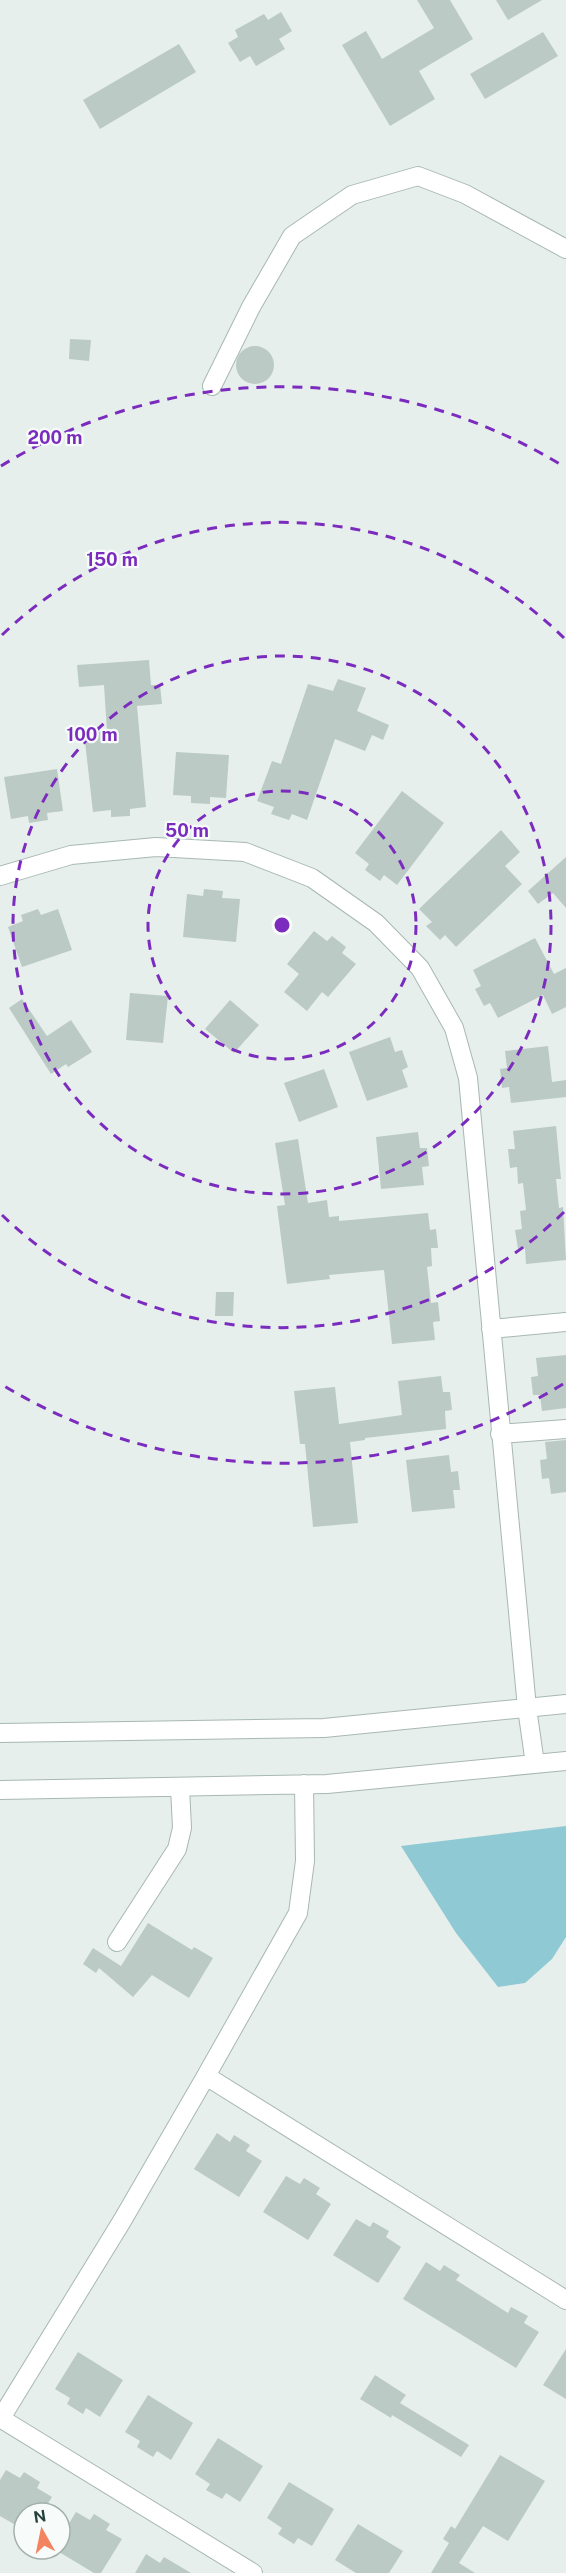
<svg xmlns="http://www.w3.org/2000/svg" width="566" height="2573" font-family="'Public Sans',sans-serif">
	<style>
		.water { fill: #8ec9d4 }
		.building { fill: #bbcac4 }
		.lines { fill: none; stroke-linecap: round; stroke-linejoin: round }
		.minor-casing { stroke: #a8b8b2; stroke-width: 20 }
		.minor { stroke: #fff; stroke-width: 18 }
		.ring { fill: none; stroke: #7b2cbf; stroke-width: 3; stroke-dasharray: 10 8 }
		.centre { fill: #7b2cbf; stroke: #f7fbf9; stroke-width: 3 }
		.ring-label { font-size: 18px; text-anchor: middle; font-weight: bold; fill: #7b2cbf; stroke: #f7fbf9; stroke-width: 4.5; stroke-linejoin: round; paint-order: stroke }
	</style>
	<rect width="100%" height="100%" fill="#e6efeb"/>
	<path class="water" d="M 566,1826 L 566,1937 L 552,1959 L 525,1983 L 498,1987 L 456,1933 L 401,1846 Z"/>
	<path class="building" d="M 417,0 L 450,0 L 473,39 L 419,71 L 435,99 L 390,126 L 342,45 L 366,31 L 382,59 L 434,28 Z
		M 496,0 L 542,0 L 508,20 Z
		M 281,12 L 292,31 L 279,39 L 285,49 L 256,66 L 250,56 L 240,62 L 228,43 L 238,37 L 235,30 L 264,14 L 268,20 Z
		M 543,32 L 558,56 L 485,99 L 470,74 Z
		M 179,44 L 196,72 L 100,129 L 83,100 Z
		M 70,339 L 91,340 L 89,361 L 69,359 Z
		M236 365a19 19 0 1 1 38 0a19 19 0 1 1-38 0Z
		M 149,660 L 151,685 L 160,685 L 162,704 L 137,706 L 146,807 L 130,809 L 130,816 L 111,817 L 111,810 L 93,812 L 84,733 L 107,731 L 104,685 L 79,687 L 77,665 Z
		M 338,679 L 366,688 L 357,711 L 389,725 L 383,740 L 372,735 L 365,751 L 335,739 L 307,820 L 292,814 L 289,820 L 271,814 L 274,807 L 257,801 L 272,761 L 281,764 L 308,684 L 333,691 Z
		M 176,752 L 229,755 L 226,798 L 210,797 L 210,804 L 191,803 L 191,796 L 173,795 Z
		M 57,769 L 63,811 L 47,813 L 48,820 L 29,823 L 28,816 L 11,819 L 4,777 Z
		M 402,791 L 444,823 L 397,885 L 384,875 L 380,881 L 365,870 L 369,864 L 355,853 Z
		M 501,830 L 520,852 L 505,866 L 522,884 L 456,947 L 445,935 L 440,940 L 426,926 L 432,922 L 419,909 Z
		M 566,857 L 566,908 L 553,893 L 538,904 L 528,891 Z
		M 204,889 L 223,891 L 222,898 L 240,899 L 236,942 L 183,937 L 187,894 L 203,896 Z
		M 38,909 L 41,915 L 58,909 L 72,950 L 22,967 L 8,927 L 23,921 L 21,915 Z
		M 314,931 L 327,941 L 332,936 L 346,947 L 342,953 L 356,964 L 328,997 L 322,992 L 307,1011 L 284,992 L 299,974 L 287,964 Z
		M 535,938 L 554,974 L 566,968 L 566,1007 L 552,1014 L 543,995 L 498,1018 L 490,1003 L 484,1006 L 475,989 L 481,986 L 473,970 Z
		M 130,993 L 168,996 L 163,1043 L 126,1040 Z
		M 22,999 L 47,1036 L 71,1020 L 92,1052 L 68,1067 L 66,1064 L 51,1074 L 9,1008 Z
		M 230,1000 L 259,1025 L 234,1053 L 205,1029 Z
		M 390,1037 L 395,1052 L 402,1050 L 408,1067 L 402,1070 L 408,1087 L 367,1101 L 349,1052 Z
		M 548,1046 L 552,1082 L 566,1080 L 566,1097 L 511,1103 L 509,1087 L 502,1088 L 500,1069 L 507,1068 L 505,1051 Z
		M 324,1069 L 338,1107 L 299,1122 L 284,1083 Z
		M 556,1126 L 561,1179 L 556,1179 L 559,1208 L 563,1207 L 566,1260 L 526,1264 L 525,1248 L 518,1249 L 515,1230 L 522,1229 L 520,1211 L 526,1210 L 523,1183 L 518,1184 L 517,1167 L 510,1168 L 508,1149 L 515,1149 L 513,1131 Z
		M 418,1132 L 420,1148 L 427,1148 L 429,1166 L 422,1167 L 424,1185 L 381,1189 L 376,1137 Z
		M 298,1139 L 308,1203 L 327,1200 L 329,1217 L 339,1216 L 339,1221 L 428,1213 L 430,1230 L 436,1229 L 438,1248 L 431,1248 L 432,1266 L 427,1267 L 431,1303 L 438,1302 L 440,1321 L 433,1322 L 435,1340 L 392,1344 L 384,1270 L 329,1275 L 330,1279 L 287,1284 L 277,1206 L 285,1205 L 275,1143 Z
		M 216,1292 L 234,1292 L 233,1316 L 215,1316 Z
		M 566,1355 L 566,1408 L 542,1411 L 540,1395 L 533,1395 L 531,1377 L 538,1376 L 536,1358 Z
		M 441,1376 L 443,1392 L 450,1392 L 452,1410 L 445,1411 L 446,1429 L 365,1438 L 365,1440 L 350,1442 L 358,1523 L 313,1527 L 305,1444 L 300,1444 L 294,1391 L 335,1387 L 339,1424 L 402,1415 L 398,1381 Z
		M 566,1440 L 566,1492 L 551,1494 L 549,1478 L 542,1479 L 540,1460 L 547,1459 L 545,1442 Z
		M 449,1455 L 451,1472 L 458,1471 L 460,1490 L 453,1490 L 455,1508 L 412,1512 L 406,1460 Z
		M 148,1923 L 192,1950 L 194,1947 L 213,1958 L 189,1998 L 152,1975 L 133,1997 L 99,1968 L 96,1973 L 83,1964 L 93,1948 L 121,1966 Z
		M 217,2133 L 230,2142 L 234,2135 L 250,2145 L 246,2151 L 262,2161 L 239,2197 L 194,2169 Z
		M 286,2176 L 300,2184 L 304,2178 L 320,2188 L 316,2194 L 331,2204 L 308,2240 L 263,2212 Z
		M 356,2219 L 370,2227 L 373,2222 L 389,2231 L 386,2237 L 401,2247 L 378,2283 L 333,2255 Z
		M 426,2262 L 440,2271 L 444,2265 L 460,2275 L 456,2280 L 508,2313 L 511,2307 L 528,2316 L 524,2323 L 539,2332 L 516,2368 L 403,2299 Z
		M 566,2349 L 566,2399 L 543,2385 Z
		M 78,2352 L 123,2380 L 100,2417 L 86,2408 L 83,2414 L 67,2404 L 70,2398 L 55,2389 Z
		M 375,2375 L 406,2395 L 400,2403 L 469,2445 L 461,2457 L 392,2415 L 391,2418 L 360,2399 Z
		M 148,2395 L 193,2423 L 171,2460 L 157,2451 L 153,2457 L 137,2447 L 140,2441 L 125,2432 Z
		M 218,2438 L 263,2466 L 240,2502 L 226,2493 L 222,2499 L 206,2490 L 210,2484 L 195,2474 Z
		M 500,2455 L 545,2481 L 508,2541 L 483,2526 L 459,2563 L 475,2573 L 431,2573 L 449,2543 L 443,2539 L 451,2526 L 455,2529 Z
		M 6,2470 L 20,2478 L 24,2472 L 40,2482 L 37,2488 L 52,2497 L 42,2513 L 24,2513 L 24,2530 L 0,2516 L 0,2480 Z
		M 289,2482 L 334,2509 L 312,2546 L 298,2538 L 294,2544 L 278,2534 L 282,2528 L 267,2518 Z
		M 76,2512 L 90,2520 L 94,2514 L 110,2524 L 106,2530 L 122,2539 L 101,2573 L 94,2573 L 54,2549 L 60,2549 L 60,2538 Z
		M 358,2524 L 403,2551 L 389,2573 L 356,2573 L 335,2560 Z
		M 146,2554 L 160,2563 L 164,2557 L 191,2573 L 135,2573 Z"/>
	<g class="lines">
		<defs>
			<path id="minor" d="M 212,386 L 251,307 L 292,236 L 352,195 L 418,176 L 465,194 L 566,249
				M 0,876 L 71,855 L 156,847 L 245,852 L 312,878 L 376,923 L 420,968 L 454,1028 L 468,1078 L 527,1708 L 535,1764
				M 491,1329 L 566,1322
				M 500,1434 L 566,1429
				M 0,1733 L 324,1728 L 566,1704
				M 304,1784 L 305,1861 L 298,1913 L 206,2076 L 566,2300
				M 0,1790 L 327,1784 L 566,1761
				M 117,1942 L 177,1849 L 182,1828 L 180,1787
				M 0,2418 L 253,2573
				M 1,2418 L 122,2221 L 206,2076"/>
		</defs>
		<use href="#minor" class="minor-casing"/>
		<use href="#minor" class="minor"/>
	</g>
	<g class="ring">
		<circle cx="282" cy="925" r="134"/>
		<circle cx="282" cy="925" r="269"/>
		<path d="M564 1212A403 403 0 0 1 2 1215M2 635A403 403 0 0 1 564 638"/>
		<path d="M563 1384A538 538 0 0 1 1 1384M1 466A538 538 0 0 1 563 466"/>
	</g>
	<circle cx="282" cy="925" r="9" class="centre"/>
	<g class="ring-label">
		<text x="55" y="444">200 m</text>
		<text x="112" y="566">150 m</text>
		<text x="92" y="741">100 m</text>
		<text x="187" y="837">50 m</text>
	</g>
	<g transform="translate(42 2531) rotate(351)"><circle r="28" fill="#f7fbf9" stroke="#a3b1ad" stroke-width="1.5"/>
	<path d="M0-4.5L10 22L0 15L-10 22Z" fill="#f4845f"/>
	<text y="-9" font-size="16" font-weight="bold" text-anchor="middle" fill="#24423a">N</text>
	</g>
</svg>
